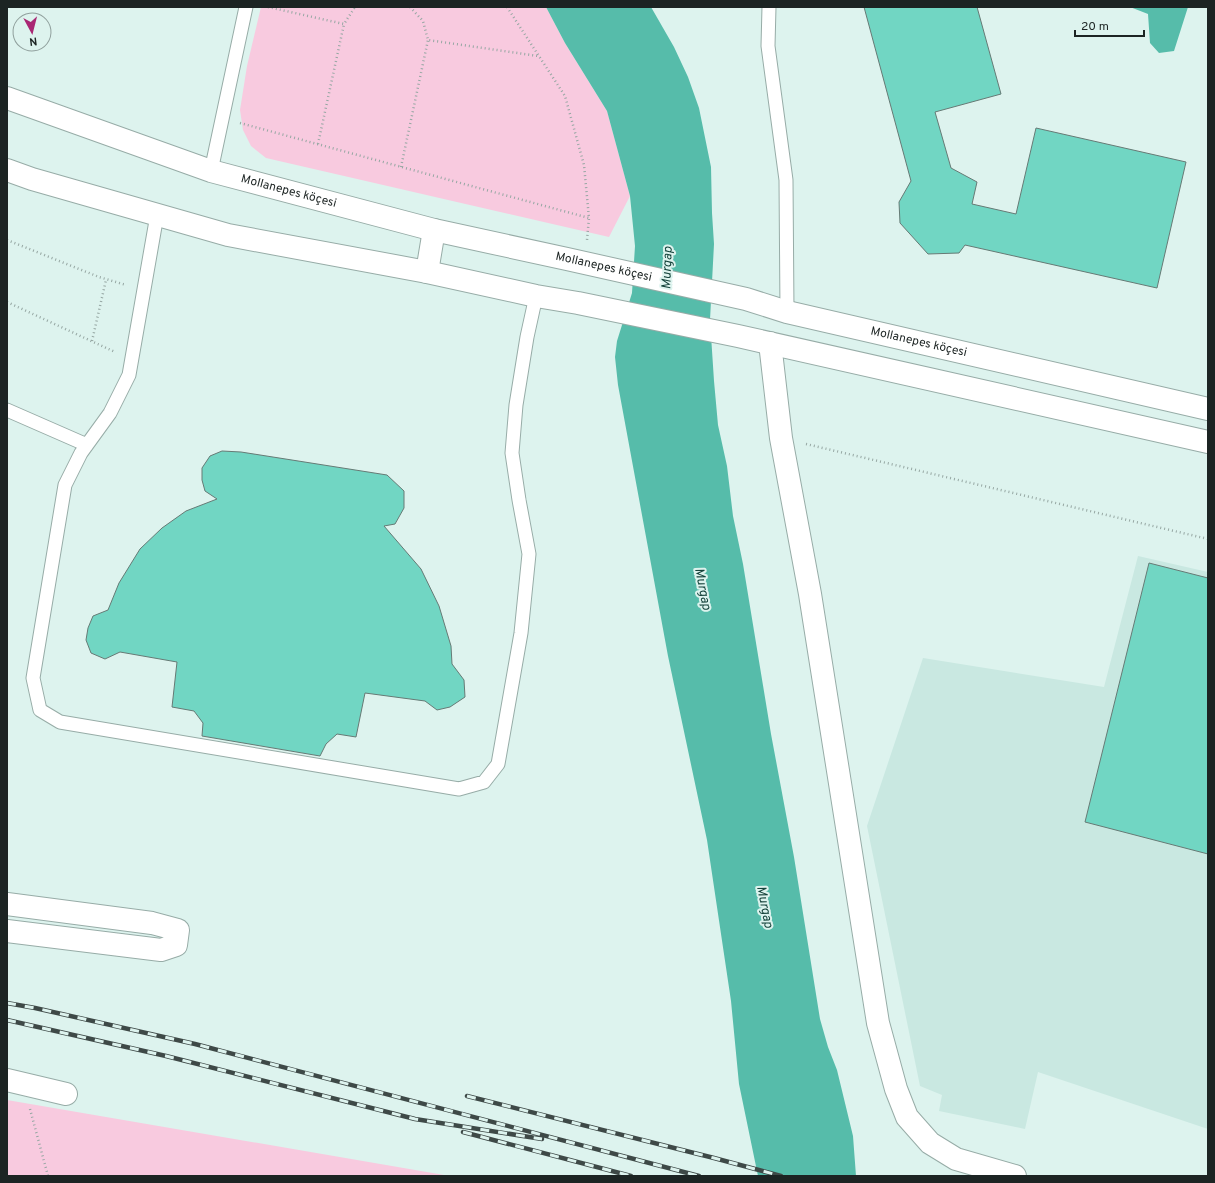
<svg xmlns="http://www.w3.org/2000/svg" width="1215" height="1183" font-family="Overpass,sans-serif">
	<style>
		.built { fill: #c9e8e1 }
		.green { fill: #f8cadf }
		.water { fill: #56bcaa }
		.building { fill: #71d6c3; stroke: #667a75 }
		.lines { fill: none; stroke-linecap: round; stroke-linejoin: round }
		.service-casing { stroke: #97aca7; stroke-width: 15 }
		.minor-casing { stroke: #97aca7; stroke-width: 24 }
		.tertiary-casing { stroke: #97aca7; stroke-width: 24 }
		.path { stroke: #96a7a3; stroke-width: 2.5; stroke-dasharray: 1 3; stroke-linecap: butt }
		.service { stroke: #fff; stroke-width: 13 }
		.minor { stroke: #fff; stroke-width: 22 }
		.tertiary { stroke: #fff; stroke-width: 22 }
		.rail-casing { stroke: #3e4947; stroke-width: 4.5 }
		.rail { stroke: #ddf3ee; stroke-width: 3; stroke-dasharray: 9; stroke-linecap: butt }
		.labels { text-anchor: middle; dominant-baseline: central; stroke-width: 4; stroke-linejoin: round; paint-order: stroke }
		.street-label { font-size: 12px; fill: #1c2423; stroke: #ddf3ee }
		.water-label { font-size: 13px; font-style: italic; fill: #14423a; stroke: #ddf3ee }
	</style>
	<rect width="100%" height="100%" fill="#ddf3ee"/>
	<path class="built" d="M 1138,556 L 1208,572 L 1208,1129 L 1038,1072 L 1025,1129 L 939,1111 L 942,1095 L 920,1086 L 867,826 L 923,658 L 1104,687 Z"/>
	<path class="green" d="M 261,7 L 546,7 L 565,43 L 607,111 L 630,196 L 609,237 L 266,158 L 251,146 L 243,130 L 240,110 L 247,66 Z
		M 7,1100 L 450,1176 L 7,1176 Z"/>
	<path class="water" d="M 546,7 L 651,7 L 674,47 L 688,77 L 699,108 L 711,167 L 712,213 L 714,244 L 710,320 L 714,381 L 718,425 L 727,466 L 733,516 L 743,564 L 771,734 L 794,857 L 820,1019 L 828,1047 L 837,1070 L 853,1136 L 856,1176 L 758,1176 L 739,1084 L 731,1001 L 707,840 L 668,656 L 618,385 L 615,357 L 617,341 L 632,293 L 635,246 L 630,196 L 607,111 L 565,43 Z
		M 1130,7 L 1188,7 L 1174,51 L 1159,53 L 1150,43 L 1148,14 Z"/>
	<path class="building" d="M 864,7 L 977,7 L 1001,94 L 935,112 L 951,168 L 977,182 L 972,204 L 1016,214 L 1036,128 L 1186,162 L 1157,288 L 965,245 L 959,253 L 928,254 L 900,223 L 899,202 L 911,181 Z
		M 222,451 L 241,452 L 387,475 L 404,491 L 404,508 L 395,524 L 384,526 L 421,569 L 439,606 L 451,646 L 452,664 L 464,680 L 465,697 L 450,707 L 437,710 L 425,701 L 365,693 L 356,737 L 337,734 L 326,744 L 320,756 L 202,736 L 203,723 L 194,711 L 172,707 L 177,662 L 120,652 L 105,659 L 91,653 L 86,640 L 88,628 L 93,616 L 108,610 L 119,583 L 140,549 L 162,528 L 186,511 L 217,499 L 205,491 L 202,480 L 202,468 L 210,456 Z
		M 1149,563 L 1208,578 L 1208,854 L 1085,822 Z"/>
	<g class="lines">
		<defs>
			<path id="service" d="M 769,7 L 768,46 L 786,180 L 787,312
				M 211,171 L 246,7
				M 157,215 L 129,375 L 110,413 L 81,453 L 65,485 L 33,678 L 40,710 L 60,722 L 459,789 L 484,782 L 498,764 L 521,633 L 529,554 L 519,500 L 512,453 L 516,405 L 527,337 L 536,296
				M 7,410 L 87,445"/>
			<path id="minor" d="M 770,343 L 781,438 L 810,594 L 878,1023 L 896,1089 L 907,1117 L 930,1143 L 956,1159 L 1015,1176
				M 7,904 L 152,923 L 178,930 L 176,945 L 161,950 L 7,931
				M 7,1080 L 66,1094"/>
			<g id="tertiary">
				<path id="s1" d="M 7,98 L 211,171 L 434,230 L 567,259 L 746,299 L 787,312 L 1208,409"/>
				<path d="M 7,170 L 32,179 L 228,235 L 427,272 L 536,296 L 578,303 L 738,336 L 1208,442"/>
				<path d="M 427,272 L 434,230"/>
			</g>
		</defs>
		<use href="#service" class="service-casing"/>
		<use href="#minor" class="minor-casing"/>
		<use href="#tertiary" class="tertiary-casing"/>
		<path class="path" d="M 268,7 L 344,24 L 355,7
			M 410,7 L 423,21 L 428,40 L 538,56
			M 507,7 L 565,96 L 584,165 L 589,218 L 587,240
			M 240,123 L 589,218
			M 318,144 L 344,24
			M 401,167 L 428,40
			M 7,240 L 99,277 L 126,285
			M 7,302 L 115,352
			M 92,341 L 106,280
			M 806,444 L 1208,539
			M 30,1109 L 48,1176"/>
		<use href="#service" class="service"/>
		<use href="#minor" class="minor"/>
		<use href="#tertiary" class="tertiary"/>
		<defs>
			<path id="rail" d="M 7,1003 L 35,1008 L 195,1044 L 699,1176
				M 7,1020 L 166,1056 L 415,1119 L 542,1139
				M 467,1096 L 714,1158 L 781,1176
				M 463,1132 L 631,1176"/>
		</defs>
		<use href="#rail" class="rail-casing"/>
		<use href="#rail" class="rail"/>
	</g>
	<g class="labels">
		<g class="street-label">
			<text stroke="none"><textPath href="#s1" startOffset="297">Mollanepes köçesi</textPath></text>
			<text stroke="none"><textPath href="#s1" startOffset="621">Mollanepes köçesi</textPath></text>
			<text stroke="none"><textPath href="#s1" startOffset="945">Mollanepes köçesi</textPath></text>
		</g>
		<g class="water-label">
			<text transform="translate(668 268) rotate(-88)">Murgap</text>
			<text transform="translate(702 589) rotate(79)">Murgap</text>
			<text transform="translate(764 907) rotate(79)">Murgap</text>
		</g>
	</g>
	<rect width="1215" height="1183" fill="none" stroke="#1c2423" stroke-width="16"/>
	<g transform="translate(32 32) rotate(173)"><circle r="19" fill="#ddf3ee" stroke="#90a09d"/>
	<path d="M0-3L7 15L0 10L-7 15Z" fill="#a92774"/>
	<text y="-6" font-size="11" font-weight="bold" text-anchor="middle" fill="#1c2423">N</text>
	</g>
	<path d="M1075 30v6h69v-6" fill="none" stroke="#1c2423" stroke-width="2"/>
	<text x="1081" y="30" font-size="12" fill="#1c2423" stroke="#ddf3ee" stroke-width="3" paint-order="stroke">20 m</text>
</svg>
